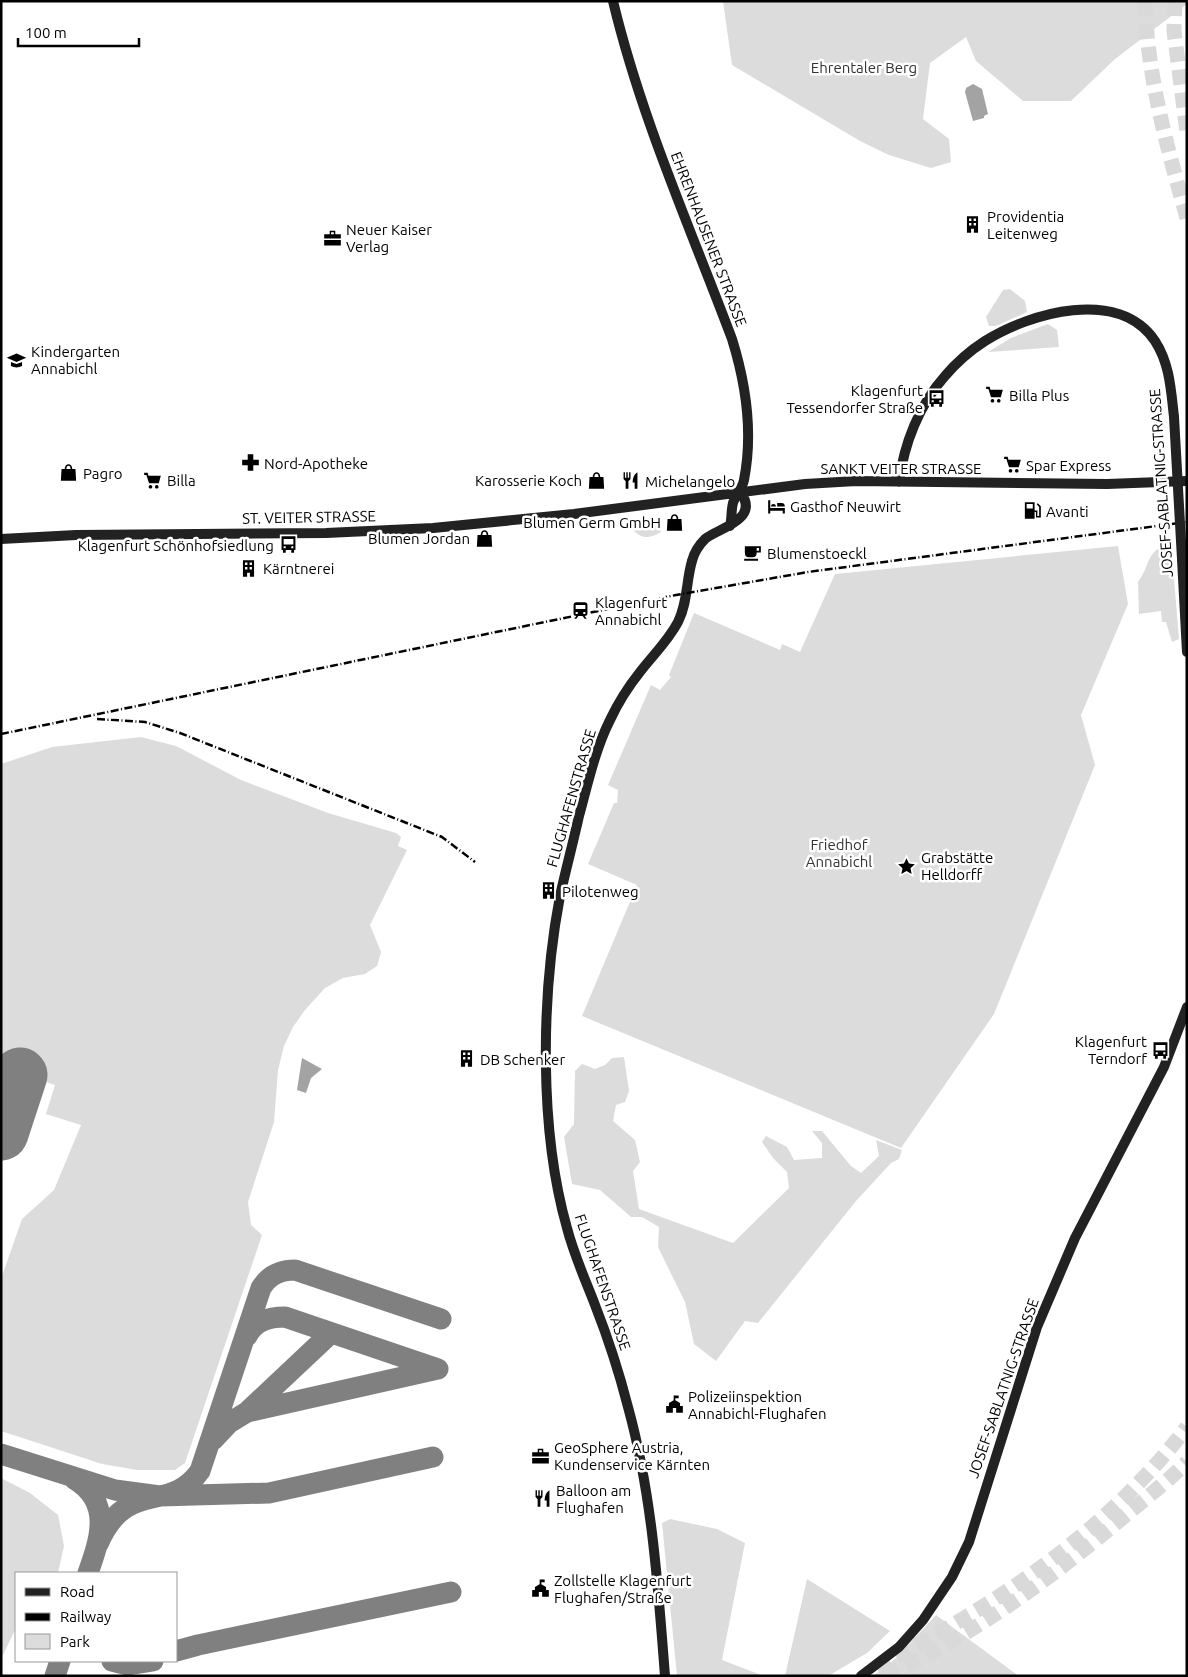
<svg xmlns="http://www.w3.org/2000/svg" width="1188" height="1677" font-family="Ubuntu,sans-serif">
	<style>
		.green { fill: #dcdcdc }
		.water { fill: #a3a3a3 }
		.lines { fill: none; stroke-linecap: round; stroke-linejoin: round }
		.taxiway { stroke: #808080; stroke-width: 21 }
		.runway { stroke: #808080; stroke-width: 55 }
		.highway-tunnel { stroke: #d9d9d9; stroke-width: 15; stroke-dasharray: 15 8; stroke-linecap: butt }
		.secondary { stroke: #222; stroke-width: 10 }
		.rail { stroke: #000; stroke-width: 2.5; stroke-dasharray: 8 2.5 1 2.5; stroke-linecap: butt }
		.secondary-bridge { stroke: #222; stroke-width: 10 }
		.labels { text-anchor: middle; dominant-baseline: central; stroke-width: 5; stroke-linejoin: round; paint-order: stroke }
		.park-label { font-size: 15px; fill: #333; stroke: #fff }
		.poi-label { font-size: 15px; fill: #000; stroke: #fff; text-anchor: start }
		.street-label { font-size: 15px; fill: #000; stroke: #fff }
	</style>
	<rect width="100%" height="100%" fill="#fff"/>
	<path class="green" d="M 723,1 L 1187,1 L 1187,4 L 1115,59 L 1071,101 L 1023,101 L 976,61 L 966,37 L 930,63 L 923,119 L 949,139 L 951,162 L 931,168 L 889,155 L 860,141 L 732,65 Z
		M 1010,289 L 1025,301 L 1027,312 L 996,326 L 989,326 L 986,317 L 1003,290 Z
		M 1048,324 L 1057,330 L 1059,347 L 988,352 L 1011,338 Z
		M 649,519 L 650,526 L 660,525 L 661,532 C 646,541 636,538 628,521 Z
		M 1171,543 L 1179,639 L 1172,642 L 1166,622 L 1162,622 L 1161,611 L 1139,614 L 1138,582 C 1151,565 1145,550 1171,543 Z
		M 1118,546 L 1128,604 L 1081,715 L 1095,765 L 994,1014 L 901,1148 L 582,1016 L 637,885 L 588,864 L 614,803 L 617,803 L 618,790 L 608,785 L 651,685 L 660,690 L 671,677 L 669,675 L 694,613 L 780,650 L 782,644 L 800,652 L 835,574 Z
		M 141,737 L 176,746 L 241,780 L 328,813 L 396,833 L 401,837 L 398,846 L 407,850 L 370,925 L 381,952 L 377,966 L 365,974 L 343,978 L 325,988 L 305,1010 L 293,1027 L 284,1046 L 278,1070 L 274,1122 L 248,1202 L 251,1225 L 262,1235 L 185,1463 L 175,1470 L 137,1470 L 102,1464 L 1,1431 L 1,1279 L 22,1219 L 54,1190 L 81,1125 L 46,1114 L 55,1085 L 1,1067 L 1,764 L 52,747 Z
		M 624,1057 L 629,1091 L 625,1102 L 616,1105 L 613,1121 L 635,1140 L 640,1162 L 633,1171 L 639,1209 L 733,1243 L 789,1188 L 787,1172 L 773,1158 L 762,1142 L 766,1136 L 787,1147 L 794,1160 L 822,1158 L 822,1143 L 812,1131 L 822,1131 L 851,1166 L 861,1173 L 879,1156 L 876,1140 L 902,1150 L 899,1159 L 891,1163 L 856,1201 L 758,1323 L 745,1321 L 716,1361 L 694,1344 L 685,1302 L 658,1247 L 659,1227 L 642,1217 L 631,1217 L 600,1190 L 572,1184 L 564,1137 L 574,1124 L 575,1071 L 582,1064 L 595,1069 L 605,1065 L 612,1058 Z
		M 1,1478 L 30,1493 L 58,1515 L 64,1546 L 58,1573 L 16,1573 L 16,1628 L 1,1659 Z
		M 670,1519 L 717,1529 L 745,1543 L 722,1660 L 764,1676 L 677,1676 L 662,1523 Z
		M 807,1579 L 890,1631 L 867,1653 L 828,1676 L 785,1676 Z
		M 936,1615 L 1016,1674 L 1017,1676 L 873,1676 L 896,1658 Z"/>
	<path class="water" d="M 973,84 L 982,89 L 988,114 L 984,116 L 984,118 L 973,121 L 965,92 L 966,88 Z
		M 302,1058 L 322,1069 L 311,1078 L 306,1093 L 297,1090 Z"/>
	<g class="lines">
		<path class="taxiway" d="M 247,1336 C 255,1321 268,1317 285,1317 L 438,1369
			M 247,1412 L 331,1333
			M 213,1440 L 229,1423 L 247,1412 L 438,1369
			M 1,1454 L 115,1490 L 160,1496 L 269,1493 L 433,1457
			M 74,1479 C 113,1502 100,1539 88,1573
			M 98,1544 C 127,1477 169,1515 200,1471 L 261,1288 C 269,1275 280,1270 295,1270 L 441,1319
			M 176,1651 L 198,1645 L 451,1592
			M 112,1661 L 128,1665 L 153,1661
			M 55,1676 L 60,1661"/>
		<path class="runway" d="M 1,1133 L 20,1075"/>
		<path class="highway-tunnel" d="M 1145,1 C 1147,76 1167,147 1187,218
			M 1175,1 L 1174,31 L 1187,132
			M 876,1667 C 907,1650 939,1634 969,1615 C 1050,1567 1129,1503 1187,1427
			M 885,1676 C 973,1635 1046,1582 1120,1520 C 1142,1501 1166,1483 1187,1462"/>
		<path class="secondary" d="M 613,1 C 641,118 690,227 732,339 C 746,384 753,434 744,480 C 742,490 735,496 733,503 C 731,510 732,519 730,526
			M 899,482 C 904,444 919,405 945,376 C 956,363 971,350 985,341 C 1029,313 1119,287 1155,341 C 1170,364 1171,391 1174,417
			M 1,539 L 76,535 L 326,533 L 433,528 L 574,514 L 805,484 L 856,481 L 1107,484 L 1187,481
			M 1182,559 L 1187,652
			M 665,1676 C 658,1586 652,1494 628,1407 C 619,1372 608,1338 595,1305 C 585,1279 574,1255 567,1228 C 539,1130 541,996 560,896 C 566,869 573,843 579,816 C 588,783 595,750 610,720 C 618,703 628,687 640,672 C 653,655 668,641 678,622 C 688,602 686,581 692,561 C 694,553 699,545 705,539 C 718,528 760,520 741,493
			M 861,1676 L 899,1647 L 923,1620 L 952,1577 L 969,1542 L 1037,1327 L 1075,1238 L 1164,1067 L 1187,1007"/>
		<path class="rail" d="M 97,719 L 145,722 L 180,733 L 442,837 L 475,862
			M 1,734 L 676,595 L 808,572 L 1187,522"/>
		<path class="secondary-bridge" d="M 1174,417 L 1182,559"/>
	</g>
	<defs>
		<symbol id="building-bare" viewBox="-9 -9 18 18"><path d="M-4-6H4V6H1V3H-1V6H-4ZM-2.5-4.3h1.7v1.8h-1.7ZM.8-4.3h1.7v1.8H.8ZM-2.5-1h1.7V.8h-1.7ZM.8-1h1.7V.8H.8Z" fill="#000" stroke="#fff" stroke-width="2.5" paint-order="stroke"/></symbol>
		<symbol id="office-bare" viewBox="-9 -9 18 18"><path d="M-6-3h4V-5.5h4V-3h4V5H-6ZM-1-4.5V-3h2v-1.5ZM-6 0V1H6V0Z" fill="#000" stroke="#fff" stroke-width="2.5" paint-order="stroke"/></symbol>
		<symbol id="school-bare" viewBox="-9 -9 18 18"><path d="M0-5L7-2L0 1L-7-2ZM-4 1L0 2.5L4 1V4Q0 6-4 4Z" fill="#000" stroke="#fff" stroke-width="2.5" paint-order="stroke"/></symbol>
		<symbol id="supermarket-bare" viewBox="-9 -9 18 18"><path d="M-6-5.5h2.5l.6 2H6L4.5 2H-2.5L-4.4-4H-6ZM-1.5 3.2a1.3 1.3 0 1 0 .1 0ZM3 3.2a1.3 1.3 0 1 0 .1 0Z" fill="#000" stroke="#fff" stroke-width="2.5" paint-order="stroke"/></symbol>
		<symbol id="bus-bare" viewBox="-9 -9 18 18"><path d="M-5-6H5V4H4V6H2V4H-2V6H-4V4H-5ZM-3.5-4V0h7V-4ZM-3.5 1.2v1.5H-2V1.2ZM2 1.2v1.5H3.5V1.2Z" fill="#000" stroke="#fff" stroke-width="2.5" paint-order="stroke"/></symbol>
		<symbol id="pharmacy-bare" viewBox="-9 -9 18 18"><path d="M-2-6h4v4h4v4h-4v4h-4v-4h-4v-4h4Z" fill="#000" stroke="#fff" stroke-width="2.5" paint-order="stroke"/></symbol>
		<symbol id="shop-bare" viewBox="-9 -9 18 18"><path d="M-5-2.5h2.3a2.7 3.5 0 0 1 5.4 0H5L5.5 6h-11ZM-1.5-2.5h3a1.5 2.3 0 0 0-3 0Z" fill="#000" stroke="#fff" stroke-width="2.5" paint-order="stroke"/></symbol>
		<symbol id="restaurant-bare" viewBox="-9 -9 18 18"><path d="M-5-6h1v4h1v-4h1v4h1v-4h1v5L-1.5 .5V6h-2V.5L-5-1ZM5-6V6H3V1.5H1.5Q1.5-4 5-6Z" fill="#000" stroke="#fff" stroke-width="2.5" paint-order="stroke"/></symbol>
		<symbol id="hotel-bare" viewBox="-9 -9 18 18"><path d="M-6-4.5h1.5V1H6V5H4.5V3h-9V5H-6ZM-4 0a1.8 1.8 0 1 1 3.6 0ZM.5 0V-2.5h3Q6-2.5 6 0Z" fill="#000" stroke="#fff" stroke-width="2.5" paint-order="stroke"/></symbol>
		<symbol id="fuel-bare" viewBox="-9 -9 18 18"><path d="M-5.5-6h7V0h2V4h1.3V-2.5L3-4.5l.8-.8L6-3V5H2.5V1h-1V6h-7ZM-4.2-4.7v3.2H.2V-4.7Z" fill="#000" stroke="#fff" stroke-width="2.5" paint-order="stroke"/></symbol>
		<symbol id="cafe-bare" viewBox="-9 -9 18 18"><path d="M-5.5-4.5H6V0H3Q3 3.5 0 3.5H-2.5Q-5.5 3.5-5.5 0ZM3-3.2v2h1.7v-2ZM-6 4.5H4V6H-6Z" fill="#000" stroke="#fff" stroke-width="2.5" paint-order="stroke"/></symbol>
		<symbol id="station-bare" viewBox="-9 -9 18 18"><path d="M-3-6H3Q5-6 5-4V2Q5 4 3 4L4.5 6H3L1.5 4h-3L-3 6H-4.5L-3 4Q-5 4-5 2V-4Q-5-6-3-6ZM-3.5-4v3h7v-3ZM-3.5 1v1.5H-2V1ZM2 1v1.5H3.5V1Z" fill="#000" stroke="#fff" stroke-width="2.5" paint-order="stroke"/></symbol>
		<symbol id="sight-bare" viewBox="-9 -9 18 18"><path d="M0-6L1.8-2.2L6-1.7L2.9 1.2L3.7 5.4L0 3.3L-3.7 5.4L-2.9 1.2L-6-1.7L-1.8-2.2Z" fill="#000" stroke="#fff" stroke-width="2.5" paint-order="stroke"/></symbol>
		<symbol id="civic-bare" viewBox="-9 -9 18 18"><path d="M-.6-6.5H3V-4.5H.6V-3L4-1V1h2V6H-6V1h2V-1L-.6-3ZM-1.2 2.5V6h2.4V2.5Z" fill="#000" stroke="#fff" stroke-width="2.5" paint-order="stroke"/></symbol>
	</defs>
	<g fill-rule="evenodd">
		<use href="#building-bare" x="960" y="212" width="25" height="25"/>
		<use href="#office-bare" x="320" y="226" width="25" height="25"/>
		<use href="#school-bare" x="4" y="348" width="25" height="25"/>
		<use href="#supermarket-bare" x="982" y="382" width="25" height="25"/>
		<use href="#bus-bare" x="924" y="386" width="25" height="25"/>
		<use href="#pharmacy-bare" x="238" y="450" width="25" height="25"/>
		<use href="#supermarket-bare" x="1000" y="452" width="25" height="25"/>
		<use href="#shop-bare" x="56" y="460" width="25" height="25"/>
		<use href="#supermarket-bare" x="140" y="468" width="25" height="25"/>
		<use href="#shop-bare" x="584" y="468" width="25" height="25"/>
		<use href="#restaurant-bare" x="618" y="468" width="25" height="25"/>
		<use href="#hotel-bare" x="764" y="494" width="25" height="25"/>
		<use href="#fuel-bare" x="1020" y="498" width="25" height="25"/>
		<use href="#shop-bare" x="662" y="510" width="25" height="25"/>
		<use href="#shop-bare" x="472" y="526" width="25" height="25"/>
		<use href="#bus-bare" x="276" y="532" width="25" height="25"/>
		<use href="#cafe-bare" x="740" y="540" width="25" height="25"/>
		<use href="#building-bare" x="236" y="556" width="25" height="25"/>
		<use href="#station-bare" x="568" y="598" width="25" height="25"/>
		<use href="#sight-bare" x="894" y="854" width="25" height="25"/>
		<use href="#building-bare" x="536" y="878" width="25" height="25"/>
		<use href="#bus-bare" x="1148" y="1038" width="25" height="25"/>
		<use href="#building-bare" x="454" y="1046" width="25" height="25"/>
		<use href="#civic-bare" x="662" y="1392" width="25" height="25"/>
		<use href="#office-bare" x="528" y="1444" width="25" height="25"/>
		<use href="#restaurant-bare" x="530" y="1486" width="25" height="25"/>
		<use href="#civic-bare" x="528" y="1576" width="25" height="25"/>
	</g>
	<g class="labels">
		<g class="park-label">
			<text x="864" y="67">Ehrentaler Berg</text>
			<text x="839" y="844">Friedhof<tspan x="839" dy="17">Annabichl</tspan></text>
		</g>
		<g class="poi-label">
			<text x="987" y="216">Providentia<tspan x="987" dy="17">Leitenweg</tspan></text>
			<text x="346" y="229">Neuer Kaiser<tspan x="346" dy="17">Verlag</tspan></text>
			<text x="31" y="351">Kindergarten<tspan x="31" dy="17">Annabichl</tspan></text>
			<text x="923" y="390" text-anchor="end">Klagenfurt<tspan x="923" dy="17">Tessendorfer Straße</tspan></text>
			<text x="1009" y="395">Billa Plus</text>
			<text x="264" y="463">Nord-Apotheke</text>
			<text x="1026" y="465">Spar Express</text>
			<text x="83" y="473">Pagro</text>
			<text x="167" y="480">Billa</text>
			<text x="582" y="480" text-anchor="end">Karosserie Koch</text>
			<text x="645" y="481">Michelangelo</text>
			<text x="790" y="506">Gasthof Neuwirt</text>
			<text x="1046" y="511">Avanti</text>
			<text x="661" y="522" text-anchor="end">Blumen Germ GmbH</text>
			<text x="470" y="538" text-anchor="end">Blumen Jordan</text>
			<text x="274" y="545" text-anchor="end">Klagenfurt Schönhofsiedlung</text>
			<text x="767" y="553">Blumenstoeckl</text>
			<text x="263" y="568">Kärntnerei</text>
			<text x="595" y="602">Klagenfurt<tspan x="595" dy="17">Annabichl</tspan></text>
			<text x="921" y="857">Grabstätte<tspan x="921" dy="17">Helldorff</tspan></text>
			<text x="562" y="891">Pilotenweg</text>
			<text x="1147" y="1041" text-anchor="end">Klagenfurt<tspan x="1147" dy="17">Terndorf</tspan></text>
			<text x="480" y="1059">DB Schenker</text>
			<text x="688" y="1396">Polizeiinspektion<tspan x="688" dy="17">Annabichl-Flughafen</tspan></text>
			<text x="554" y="1447">GeoSphere Austria,<tspan x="554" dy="17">Kundenservice Kärnten</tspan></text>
			<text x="556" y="1490">Balloon am<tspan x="556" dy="17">Flughafen</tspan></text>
			<text x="554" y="1580">Zollstelle Klagenfurt<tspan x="554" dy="17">Flughafen/Straße</tspan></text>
		</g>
		<g class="street-label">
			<text transform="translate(709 239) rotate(69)">EHRENHAUSENER STRASSE</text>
			<text x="901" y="468">SANKT VEITER STRASSE</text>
			<text transform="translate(1161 483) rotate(-94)">JOSEF-SABLATNIG-STRASSE</text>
			<text transform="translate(309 517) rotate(-1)">ST. VEITER STRASSE</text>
			<text transform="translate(571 798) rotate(-74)">FLUGHAFENSTRASSE</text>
			<text transform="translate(603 1282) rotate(71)">FLUGHAFENSTRASSE</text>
			<text transform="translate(1003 1388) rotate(-71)">JOSEF-SABLATNIG-STRASSE</text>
		</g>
	</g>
	<rect width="1188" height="1677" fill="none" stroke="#000000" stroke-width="5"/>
	<rect x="15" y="1572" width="162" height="90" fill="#ffffff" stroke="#999999"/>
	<rect x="25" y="1588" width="25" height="8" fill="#222222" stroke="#999999"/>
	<text x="60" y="1597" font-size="15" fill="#000000">Road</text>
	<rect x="25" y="1613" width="25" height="8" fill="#000000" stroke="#999999"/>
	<text x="60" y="1622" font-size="15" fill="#000000">Railway</text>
	<rect x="25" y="1634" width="25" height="15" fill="#dcdcdc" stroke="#999999"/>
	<text x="60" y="1647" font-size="15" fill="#000000">Park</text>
	<path d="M18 38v8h121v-8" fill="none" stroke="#000000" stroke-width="2.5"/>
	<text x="25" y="38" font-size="15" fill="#000000" stroke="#ffffff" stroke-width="4" paint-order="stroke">100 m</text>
</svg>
